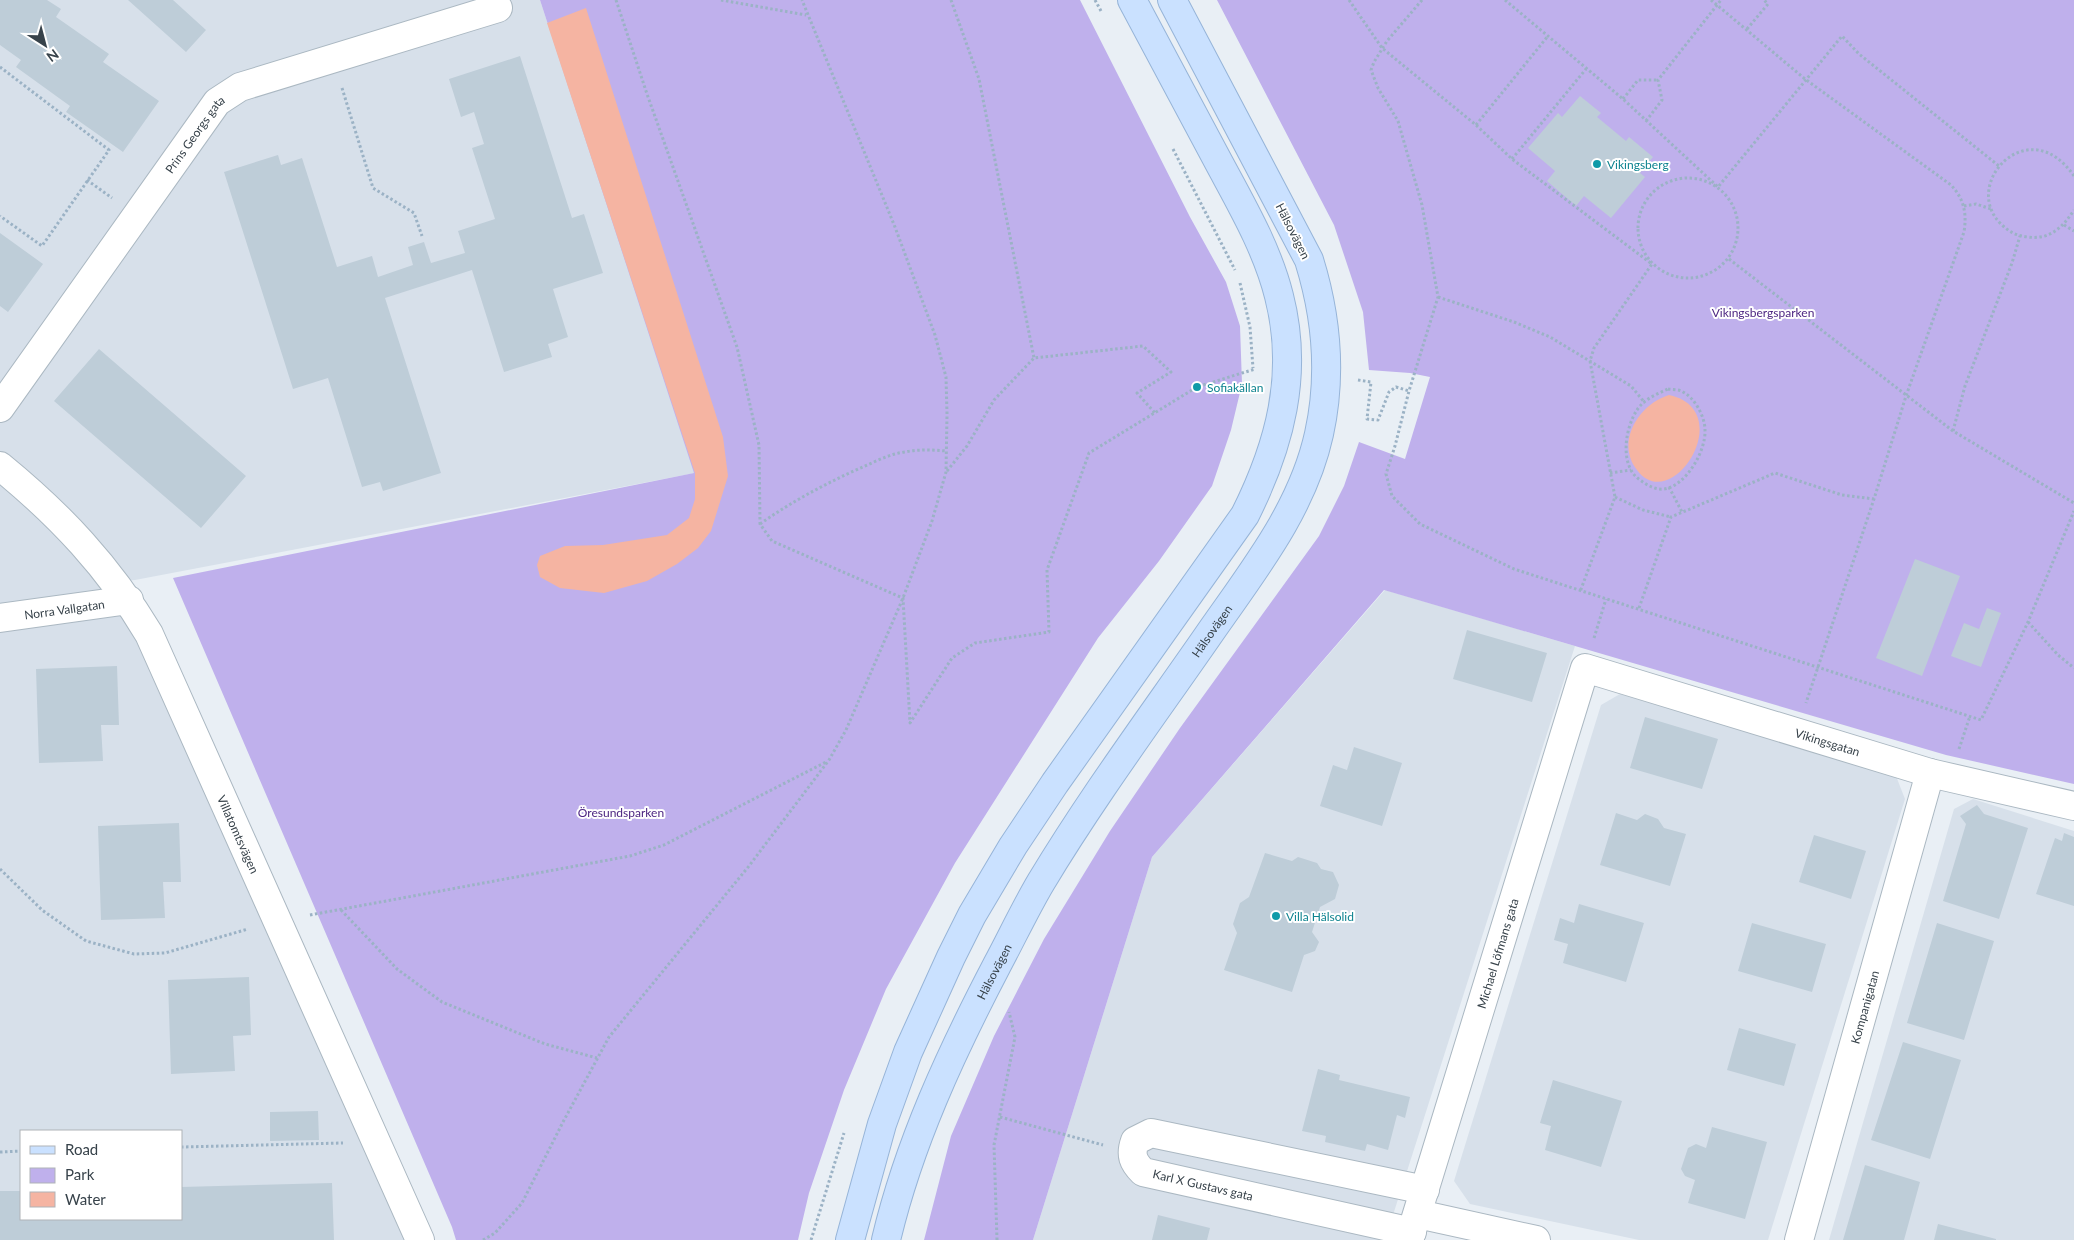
<svg xmlns="http://www.w3.org/2000/svg" width="2074" height="1240" font-family="Lato,sans-serif">
	<style>
		.residential { fill: #d7e0ea; fill-rule: evenodd }
		.green { fill: #bfb0ec }
		.water { fill: #f5b4a2 }
		.building { fill: #becdd8 }
		.lines { fill: none; stroke-linecap: round; stroke-linejoin: round }
		.street-casing { stroke: #abb8c2; stroke-width: 30 }
		.secondary-casing { stroke: #96b4d8; stroke-width: 30 }
		.path { stroke: #9bb2c5; stroke-width: 3; stroke-dasharray: 2.5 2.5; stroke-linecap: butt }
		.street { stroke: #fff; stroke-width: 28 }
		.secondary { stroke: #cae1ff; stroke-width: 28 }
		.culture-dot { fill: #0f9aa8; stroke: #fff; stroke-width: 2 }
		.labels { text-anchor: middle; dominant-baseline: central; stroke-width: 4; stroke-linejoin: round; paint-order: stroke }
		.street-label { font-size: 12px; fill: #37424a; stroke: #fff }
		.culture-label { font-size: 12px; fill: #0d838f; stroke: #fff; text-anchor: start }
		.park-label { font-size: 12px; fill: #4c2581; stroke: #fff }
	</style>
	<rect width="100%" height="100%" fill="#e9eff5"/>
	<path class="residential" d="M 0,0 L 540,0 L 695,473 L 135,580 L 111,582 L 411,1240 L 0,1240 ZM 21,1131 L 181,1131 L 181,1219 L 21,1219 Z
		M 1385,590 L 1575,646 L 1385,1240 L 1033,1240 L 1152,857 Z
		M 1620,694 L 1896,776 L 1905,799 L 1768,1240 L 1639,1240 L 1470,1204 L 1454,1181 L 1601,705 Z
		M 1973,799 L 2074,831 L 2074,1240 L 1829,1240 L 1954,809 Z"/>
	<path class="green" d="M 540,0 L 1080,0 L 1190,217 L 1226,282 L 1240,326 L 1242,384 L 1231,430 L 1212,486 L 1159,561 L 1098,638 L 955,863 L 886,989 L 844,1090 L 809,1193 L 798,1240 L 456,1240 L 452,1227 L 173,578 L 694,473 Z
		M 1217,0 L 2074,0 L 2074,784 L 1946,755 L 1384,590 L 1152,857 L 1033,1240 L 924,1240 L 951,1136 L 994,1036 L 1044,939 L 1110,831 L 1180,728 L 1319,536 L 1344,486 L 1359,442 L 1405,459 L 1430,377 L 1410,373 L 1369,370 L 1363,312 L 1334,225 Z"/>
	<path class="water" d="M 586,8 L 723,437 L 728,476 L 711,531 L 698,548 L 677,564 L 647,581 L 604,593 L 560,588 L 540,577 L 537,565 L 540,556 L 565,546 L 603,545 L 667,535 L 689,518 L 695,499 L 695,473 L 547,23 Z
		M 1669,395 C 1739,410 1672,517 1637,470 C 1615,442 1639,404 1669,395 Z"/>
	<path class="building" d="M 0,0 L 47,0 L 61,9 L 56,17 L 109,54 L 103,62 L 159,101 L 123,152 L 66,112 L 70,106 L 16,67 L 21,60 L 0,45 Z
		M 128,0 L 173,0 L 206,30 L 186,52 Z
		M 520,56 L 572,218 L 584,214 L 603,273 L 553,289 L 568,337 L 548,344 L 552,357 L 504,372 L 472,270 L 385,298 L 441,473 L 383,491 L 380,482 L 362,487 L 328,378 L 293,389 L 224,172 L 278,155 L 281,165 L 302,158 L 337,267 L 372,256 L 378,277 L 413,265 L 408,247 L 424,242 L 431,263 L 465,253 L 458,231 L 495,219 L 472,148 L 484,144 L 474,112 L 461,117 L 449,79 Z
		M 1580,96 L 1601,113 L 1597,117 L 1626,141 L 1629,137 L 1653,157 L 1640,173 L 1645,177 L 1611,218 L 1584,196 L 1576,206 L 1547,181 L 1555,171 L 1528,148 L 1558,113 L 1562,117 Z
		M 0,233 L 43,264 L 8,312 L 0,306 Z
		M 99,349 L 246,476 L 201,528 L 54,401 Z
		M 1915,559 L 1960,576 L 1922,676 L 1876,658 Z
		M 1987,608 L 2001,613 L 1981,667 L 1951,656 L 1964,623 L 1979,629 Z
		M 1467,630 L 1547,653 L 1532,702 L 1453,679 Z
		M 117,666 L 119,725 L 101,725 L 103,761 L 39,763 L 36,669 Z
		M 1645,717 L 1718,739 L 1702,789 L 1630,768 Z
		M 1354,747 L 1402,763 L 1382,826 L 1320,806 L 1333,765 L 1347,770 Z
		M 1977,805 L 1984,814 L 2028,828 L 1999,919 L 1943,901 L 1966,824 L 1960,816 Z
		M 1616,813 L 1637,820 L 1645,814 L 1658,819 L 1664,828 L 1686,834 L 1670,886 L 1600,865 Z
		M 179,823 L 181,882 L 163,882 L 165,918 L 101,920 L 98,826 Z
		M 2064,833 L 2074,837 L 2074,906 L 2036,894 L 2055,838 L 2062,841 Z
		M 1814,835 L 1866,851 L 1851,899 L 1799,882 Z
		M 1265,853 L 1292,861 L 1298,857 L 1317,863 L 1321,869 L 1333,872 L 1339,885 L 1335,899 L 1320,907 L 1312,932 L 1319,942 L 1315,951 L 1304,955 L 1292,992 L 1224,970 L 1237,933 L 1233,924 L 1240,903 L 1249,897 Z
		M 1579,904 L 1644,923 L 1626,982 L 1563,963 L 1568,944 L 1554,940 L 1560,918 L 1574,923 Z
		M 1752,923 L 1826,944 L 1812,992 L 1738,971 Z
		M 1937,923 L 1994,941 L 1964,1040 L 1907,1023 Z
		M 249,977 L 251,1035 L 233,1036 L 235,1071 L 171,1074 L 168,980 Z
		M 1739,1028 L 1796,1044 L 1784,1086 L 1727,1070 Z
		M 1903,1042 L 1961,1060 L 1930,1159 L 1871,1140 Z
		M 1318,1069 L 1340,1075 L 1339,1080 L 1410,1097 L 1405,1118 L 1397,1115 L 1388,1150 L 1367,1144 L 1365,1151 L 1325,1142 L 1326,1136 L 1302,1131 Z
		M 1553,1080 L 1622,1101 L 1601,1167 L 1545,1150 L 1551,1126 L 1540,1123 Z
		M 318,1111 L 319,1140 L 270,1141 L 270,1112 Z
		M 1712,1127 L 1767,1142 L 1745,1219 L 1688,1203 L 1695,1180 L 1685,1176 L 1681,1169 L 1688,1148 L 1696,1144 L 1706,1148 Z
		M 1865,1165 L 1920,1182 L 1904,1240 L 1843,1240 Z
		M 332,1183 L 334,1240 L 0,1240 L 0,1191 L 21,1191 L 21,1219 L 181,1219 L 181,1187 Z
		M 1158,1215 L 1210,1228 L 1207,1240 L 1152,1240 Z
		M 1938,1224 L 1996,1239 L 1996,1240 L 1934,1240 Z"/>
	<g class="lines">
		<defs>
			<g id="street">
				<path id="s1" d="M 0,408 L 217,102 L 240,87 L 498,8"/>
				<path id="s2" d="M 0,466 C 60,515 109,567 149,634 L 420,1240"/>
				<path id="s3" d="M 0,618 L 129,600"/>
				<path d="M 1418,1214 L 1536,1240"/>
				<path d="M 1412,1232 L 1143,1172 C 1133,1162 1130,1155 1135,1141 L 1151,1133 L 1425,1190"/>
				<path id="s4" d="M 1409,1240 L 1585,668 L 1930,773 L 2074,806"/>
				<path id="s5" d="M 1799,1240 L 1930,773"/>
			</g>
			<g id="secondary">
				<path d="M 850,1240 L 882,1124 L 908,1052 L 951,957 L 972,915 L 1013,846 L 1055,783 L 1245,515 C 1280,445 1299,374 1279,296 C 1267,248 1241,204 1218,161 C 1189,107 1161,54 1132,0"/>
				<path id="s6" d="M 886,1240 C 909,1143 951,1053 997,965 C 1012,937 1025,909 1041,882 C 1094,794 1156,711 1214,627 C 1256,567 1303,507 1319,434 C 1332,375 1327,318 1309,260 L 1172,0"/>
			</g>
		</defs>
		<use href="#street" class="street-casing"/>
		<use href="#secondary" class="secondary-casing"/>
		<path class="path" d="M 616,0 L 647,94 L 737,347 L 759,445 L 760,524 L 772,541 L 903,598 L 910,723 L 952,658 L 975,643 L 1049,632 L 1047,570 L 1089,453 L 1197,387 L 1255,369
			M 721,0 L 806,15
			M 951,0 L 979,79 L 1034,358
			M 1095,0 L 1101,11
			M 1349,0 L 1382,48 L 1476,125 L 1512,159 L 1652,264 L 1594,348 L 1590,361 L 1615,497 L 1580,592
			M 1422,0 L 1387,41 L 1374,62 L 1371,70 L 1378,88 L 1398,121 L 1422,205 L 1438,297 L 1409,391 L 1395,446 L 1386,474 L 1392,496 L 1420,524 L 1514,569 L 1981,720 L 2028,622 L 2074,511
			M 1505,0 L 1623,99 L 1718,187 L 1842,36 L 1859,54 L 1999,166
			M 1711,0 L 1805,79 L 1951,185 C 1964,199 1967,213 1964,232 L 1906,396 L 1874,499 L 1806,703
			M 1747,29 L 1768,4 L 1764,0
			M 0,67 L 109,150 L 42,246 L 0,216
			M 342,88 L 373,188 L 414,213 L 422,236
			M 1623,99 L 1638,80 L 1658,80
			M 1646,121 L 1662,100 L 1658,80 L 1721,0
			M 1476,125 L 1548,36
			M 1173,149 L 1235,270
			M 1512,159 L 1586,69
			M 2074,176 C 2029,110 1960,184 2001,224 C 2009,232 2017,236 2028,237 C 2050,240 2063,227 2074,210
			M1638 228a50 50 0 1 1 100 0a50 50 0 1 1-100 0Z
			M 87,180 L 112,198
			M 1964,206 L 1976,204 L 1991,209
			M 2064,225 L 2074,231
			M 1729,259 L 1953,431 L 2074,503
			M 1240,283 L 1250,327 L 1253,368
			M 1438,297 L 1514,322 L 1550,337 L 1631,386 L 1645,403
			M 1358,380 L 1371,382 L 1367,419 L 1378,420 L 1389,392 L 1396,387 L 1409,391
			M 1668,389 C 1673,390 1679,389 1683,392 C 1695,398 1705,417 1705,430 C 1706,451 1686,486 1664,489 C 1655,490 1647,485 1640,480 C 1619,466 1625,428 1637,410 C 1644,399 1657,394 1668,389 Z
			M 1953,431 L 1965,386 L 2012,263 L 2020,236
			M 947,471 L 967,446 L 994,400 L 1034,358 L 1143,346 L 1171,372 L 1137,393 L 1155,413
			M 1610,473 L 1631,470
			M 1669,487 L 1682,512
			M 1615,497 L 1643,510 L 1671,517
			M 760,524 C 791,502 823,485 858,469 C 873,463 888,454 905,452 C 919,449 933,450 947,451
			M 1639,608 L 1671,517 L 1775,473 L 1842,495 L 1874,499
			M 2028,622 L 2058,655 L 2074,668
			M 1594,638 L 1606,599
			M 1959,749 L 1970,716
			M 0,869 L 42,910 L 86,941 L 134,954 L 165,953 L 248,929
			M 341,910 L 397,969 L 442,1002 L 545,1044 L 597,1058
			M 310,915 L 630,856 L 664,845 L 826,762
			M 1000,1117 L 1103,1145
			M 181,1147 L 343,1143
			M 0,1152 L 21,1151
			M 483,1240 L 495,1233 L 522,1203 L 563,1122 L 609,1037 L 749,866 L 829,760 L 846,730 L 903,598 L 932,521 L 946,472 L 947,414 L 946,377 L 935,335 L 895,227 L 802,0
			M 811,1240 L 844,1133
			M 997,1240 L 994,1145 L 1015,1037 L 1009,1012"/>
		<use href="#street" class="street"/>
		<use href="#secondary" class="secondary"/>
	</g>
	<g class="culture-dot">
		<circle cx="1597" cy="164" r="5"/>
		<circle cx="1197" cy="387" r="5"/>
		<circle cx="1276" cy="916" r="5"/>
	</g>
	<g class="labels">
		<g class="street-label">
			<text stroke="none"><textPath href="#s1" startOffset="336">Prins Georgs gata</textPath></text>
			<text transform="translate(1293 231) rotate(63)">Hälsovägen</text>
			<text stroke="none"><textPath href="#s3" startOffset="65">Norra Vallgatan</textPath></text>
			<text stroke="none"><textPath href="#s6" startOffset="695">Hälsovägen</textPath></text>
			<text stroke="none"><textPath href="#s4" startOffset="852">Vikingsgatan</textPath></text>
			<text stroke="none"><textPath href="#s2" startOffset="445">Villatomtsvägen</textPath></text>
			<text stroke="none"><textPath href="#s4" startOffset="300">Michael Löfmans gata</textPath></text>
			<text stroke="none"><textPath href="#s6" startOffset="290">Hälsovägen</textPath></text>
			<text stroke="none"><textPath href="#s5" startOffset="242">Kompanigatan</textPath></text>
			<text transform="translate(1203 1185) rotate(13)">Karl X Gustavs gata</text>
		</g>
		<g class="culture-label">
			<text x="1607" y="164">Vikingsberg</text>
			<text x="1207" y="387">Sofiakällan</text>
			<text x="1286" y="916">Villa Hälsolid</text>
		</g>
		<g class="park-label">
			<text x="1763" y="312">Vikingsbergsparken</text>
			<text x="621" y="812">Öresundsparken</text>
		</g>
	</g>
	<rect x="20" y="1130" width="162" height="90" fill="#ffffff" stroke="#afb3b7"/>
	<rect x="30" y="1146" width="25" height="8" fill="#cae1ff" stroke="#afb3b7"/>
	<text x="65" y="1155" font-size="15" fill="#37424a">Road</text>
	<rect x="30" y="1168" width="25" height="15" fill="#bfb0ec" stroke="#afb3b7"/>
	<text x="65" y="1180" font-size="15" fill="#37424a">Park</text>
	<rect x="30" y="1192" width="25" height="15" fill="#f5b4a2" stroke="#afb3b7"/>
	<text x="65" y="1205" font-size="15" fill="#37424a">Water</text>
	<g transform="translate(45 45) rotate(144)" stroke="#ffffff" stroke-width="4" paint-order="stroke">
	<path d="M0-4L9 19L0 12L-9 19Z" fill="#37424a"/>
	<text y="-8" font-size="14" font-weight="bold" text-anchor="middle" fill="#37424a">N</text>
	</g>
</svg>
